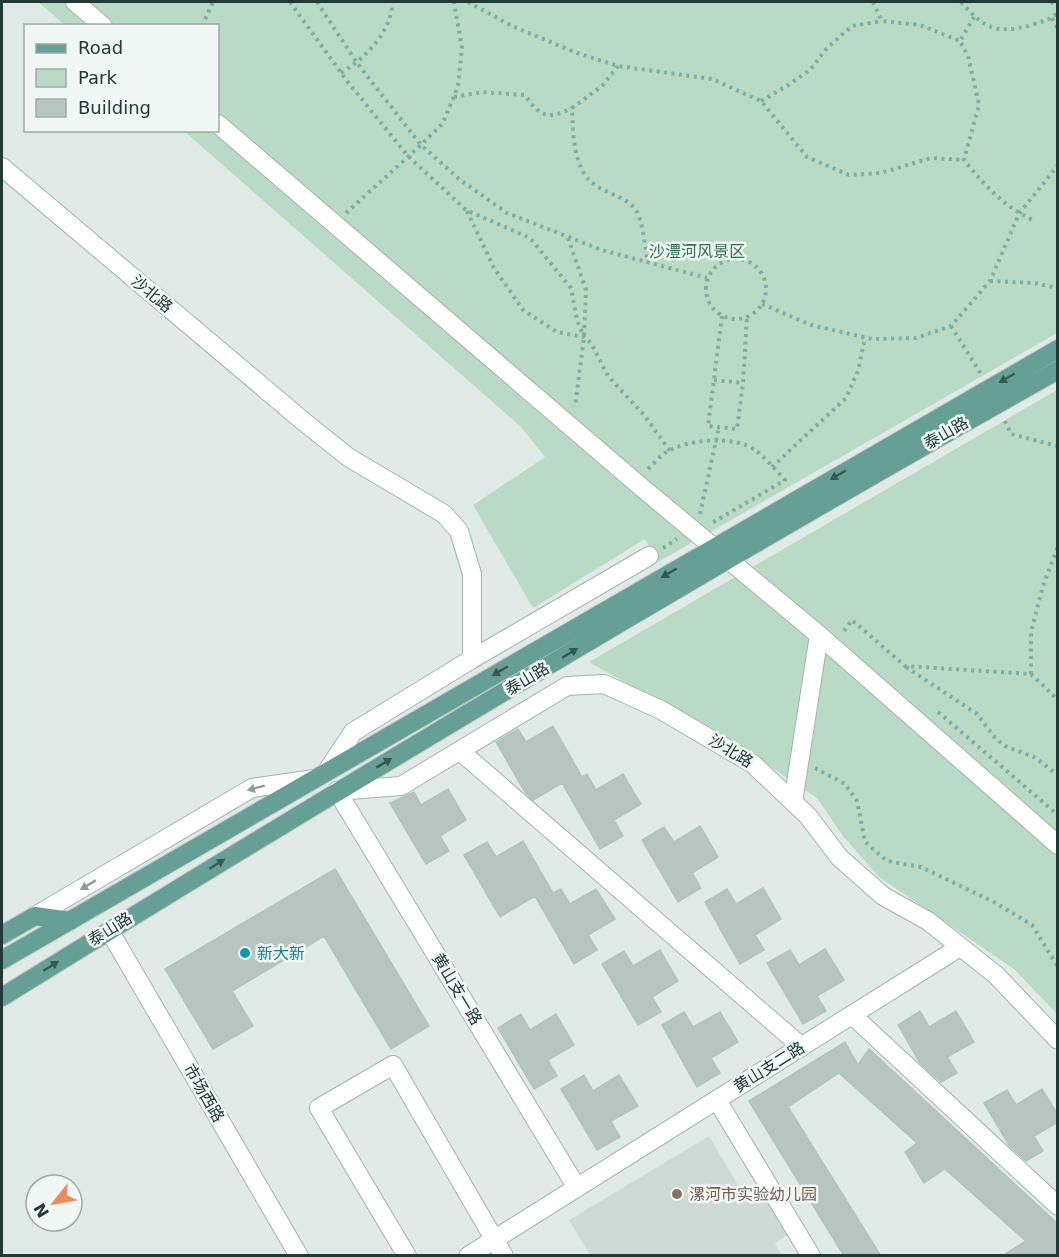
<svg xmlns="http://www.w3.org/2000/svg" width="1059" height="1257" font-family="'DejaVu Sans','Noto Sans SC',sans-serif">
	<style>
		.built { fill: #cedad6 }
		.green { fill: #b9dbc5 }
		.building { fill: #b6c5c0; stroke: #b3c4be; stroke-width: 1.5 }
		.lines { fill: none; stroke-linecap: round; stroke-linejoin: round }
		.minor-casing { stroke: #a3b2ae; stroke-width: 20 }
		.tertiary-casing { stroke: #a3b2ae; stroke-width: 20 }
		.primary-casing { stroke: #c1c8c7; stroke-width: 20 }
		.path { stroke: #81ada3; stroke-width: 4; stroke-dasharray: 3 4.5; stroke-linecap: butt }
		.minor { stroke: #fff; stroke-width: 18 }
		.tertiary { stroke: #fff; stroke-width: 18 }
		.primary { stroke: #669f95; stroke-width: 18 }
		.oneway { fill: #365852 }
		.oneway2 { fill: #909c9a }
		.culture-dot { fill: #0f9aa8; stroke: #f0f7f4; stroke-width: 2 }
		.education-dot { fill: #8d6e63; stroke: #f0f7f4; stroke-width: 2 }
		.labels { text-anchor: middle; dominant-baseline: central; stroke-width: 5; stroke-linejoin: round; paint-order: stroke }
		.park-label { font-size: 16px; fill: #2d704c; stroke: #f0f7f4 }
		.street-label { font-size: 16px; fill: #213a36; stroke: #f0f7f4 }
		.culture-label { font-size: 16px; fill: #0d838f; stroke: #f0f7f4; text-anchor: start }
		.education-label { font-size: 16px; fill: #785e54; stroke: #f0f7f4; text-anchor: start }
	</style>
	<rect width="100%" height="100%" fill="#e0ebe7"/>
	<path class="built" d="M 709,1136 L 746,1199 L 763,1189 L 789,1234 L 775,1243 L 782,1255 L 590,1255 L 569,1220 Z"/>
	<path class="green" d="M 38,2 L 1057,2 L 1057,333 L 658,562 L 645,539 L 533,608 L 473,505 L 545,457 L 521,427 L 184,131 L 218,130 L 218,26 L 65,25 Z
		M 1057,390 L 1057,1014 L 1014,969 L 879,877 L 843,836 L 817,798 L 759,759 L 589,662 Z"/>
	<path class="building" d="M 553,726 L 582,777 L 587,774 L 596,790 L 623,774 L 641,804 L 614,820 L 623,836 L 600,849 L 562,783 L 533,800 L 525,792 L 496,742 L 518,729 L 526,742 Z
		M 448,789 L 466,820 L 440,836 L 449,851 L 426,864 L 390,803 L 414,792 L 421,805 Z
		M 700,826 L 718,857 L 692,873 L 701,888 L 678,902 L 642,840 L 664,827 L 674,842 Z
		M 523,841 L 553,893 L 561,889 L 570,904 L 596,889 L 615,919 L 588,935 L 597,950 L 574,964 L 535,896 L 500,917 L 464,855 L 487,842 L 496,857 Z
		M 335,869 L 429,1026 L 391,1049 L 324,936 L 232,991 L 253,1026 L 213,1049 L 165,969 Z
		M 763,888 L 781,919 L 755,935 L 764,950 L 740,964 L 705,902 L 727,889 L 736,904 Z
		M 825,949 L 844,980 L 817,996 L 826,1011 L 803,1024 L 767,963 L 790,950 L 799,965 Z
		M 660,950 L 678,981 L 652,997 L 661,1012 L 638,1025 L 602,964 L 624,951 L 633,966 Z
		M 920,1011 L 929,1027 L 956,1011 L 974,1042 L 947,1057 L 957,1073 L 941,1082 L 920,1063 L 898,1025 Z
		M 684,1012 L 693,1027 L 720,1012 L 738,1042 L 711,1058 L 720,1073 L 697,1087 L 662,1025 Z
		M 521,1014 L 530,1030 L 556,1014 L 574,1045 L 548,1060 L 557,1076 L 534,1089 L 498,1028 Z
		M 845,1042 L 858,1065 L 869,1049 L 1058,1224 L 1058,1256 L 1002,1256 L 1026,1241 L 945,1169 L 924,1183 L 905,1152 L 917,1143 L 839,1073 L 788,1107 L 881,1256 L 844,1256 L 749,1101 Z
		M 584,1075 L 593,1091 L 619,1075 L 638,1106 L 611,1121 L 620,1137 L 597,1150 L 561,1089 Z
		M 1042,1089 L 1058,1115 L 1058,1122 L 1034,1136 L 1043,1151 L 1026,1161 L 1009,1145 L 984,1103 L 1007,1090 L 1016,1105 Z"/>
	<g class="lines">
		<defs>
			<path id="minor" d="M 75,2 L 103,26
				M 218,124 L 640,486 L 819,635 L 1058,845
				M 303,421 L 348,457 L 444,514 L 459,531 L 472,574 L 472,659
				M 460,751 L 802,1047
				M 337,791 L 577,1188
				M 35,916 L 252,788 L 314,779
				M 109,930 L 299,1256
				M 852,1015 L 1058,1206
				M 717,1100 L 811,1256
				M 407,1256 L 319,1108 L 393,1065 L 504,1256
				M 468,1256 L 960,947"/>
			<path id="tertiary" d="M 2,167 L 303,421
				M 327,771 L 353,732 L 472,659 L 649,556
				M 337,791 L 401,786 L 567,686 L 604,684 L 661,710 L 753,764 L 808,816 L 839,857 L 883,896 L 928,921 L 996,975 L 1058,1040
				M 793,802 L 819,635"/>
			<path id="primary" d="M 2,935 L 35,916 L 70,921
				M 2,960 L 1058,349
				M 2,997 C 350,782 701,571 1058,370"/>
		</defs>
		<use href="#minor" class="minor-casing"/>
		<use href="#tertiary" class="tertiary-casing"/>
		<use href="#primary" class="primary-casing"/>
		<path class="path" d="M 290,2 L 347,81 L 408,156 L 466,210 L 530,238 L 571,288 L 577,320 L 584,337
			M 317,2 L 357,63 L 421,145 L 459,179 L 507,213 L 602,250 L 707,278
			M 468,2 L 512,26 L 577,53 L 618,66 L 712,79 L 761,101 L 807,157 L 849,175 L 881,173 L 931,158 L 964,160
			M 873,2 L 882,21 L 920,25 L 960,41
			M 961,2 C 984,28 996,35 1031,25 C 1041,22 1050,20 1058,13
			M 1051,2 L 1058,7
			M 974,17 L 960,41 L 968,56 L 979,105 L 964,160 C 985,186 1004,207 1035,221
			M 1052,18 L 1058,29
			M 202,26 L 213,2
			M 618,66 L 602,86 L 572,108 C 573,133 573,170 595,185 C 608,194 624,196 635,209 C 643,218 645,250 648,263
			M 341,73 C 367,57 390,33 393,2
			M 454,97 L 482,92 L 525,95 C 540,117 548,120 572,108
			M 761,101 L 787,86 L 810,70 L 827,48 L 852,26 L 882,21
			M 467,211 L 494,268 L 523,310 L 557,332 L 584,337 L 591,343 L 608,376 L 644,415 L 670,451
			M 346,213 L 421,145 L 443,123 L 458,86 L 462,48 L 454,2
			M 568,238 L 586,290 L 584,337 L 575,407
			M706 289a30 30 0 1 1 60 0a30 30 0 1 1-60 0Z
			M 990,281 L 1034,283 L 1058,288
			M 762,304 L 811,325 L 872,339 L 916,338 L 951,326 L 990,281 L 1019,214 L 1058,165
			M 722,316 L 708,426 L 737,429 L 743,383 L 747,317
			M 951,326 L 981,374
			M 714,380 L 743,383
			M 1005,421 L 1011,434 L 1058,446
			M 772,467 L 846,398 L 858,371 L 865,337
			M 648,469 C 654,464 659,457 665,453 C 686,439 734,435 755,450 C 766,458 776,471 785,480 L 712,523
			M 700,514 L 719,427
			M 663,548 L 677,539
			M 844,631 L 852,620 L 905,666 L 1031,674 L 1058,700
			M 906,667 L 977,714 L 996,739 L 1005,746 L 1034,757 L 1058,775
			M 1031,674 L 1031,632 L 1043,586 L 1058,546
			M 938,712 L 1058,815
			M 815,768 L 845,784 L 857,801 L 865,842 L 887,861 L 921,867 L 994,902 L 1032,925 L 1058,967"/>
		<use href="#minor" class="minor"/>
		<use href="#tertiary" class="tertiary"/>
		<use href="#primary" class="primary"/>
	</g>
	<defs><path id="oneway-solid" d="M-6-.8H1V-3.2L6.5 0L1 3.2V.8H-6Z" transform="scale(1.5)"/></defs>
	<g class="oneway">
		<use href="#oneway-solid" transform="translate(1007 378) rotate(150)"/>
		<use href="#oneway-solid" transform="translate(838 475) rotate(150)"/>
		<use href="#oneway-solid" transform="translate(669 573) rotate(150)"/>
		<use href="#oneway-solid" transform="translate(570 653) rotate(-31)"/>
		<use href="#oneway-solid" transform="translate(500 671) rotate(150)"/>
		<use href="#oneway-solid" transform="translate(384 763) rotate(-31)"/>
		<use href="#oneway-solid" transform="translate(217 864) rotate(-32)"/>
		<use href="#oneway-solid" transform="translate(51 966) rotate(-32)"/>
	</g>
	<g class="oneway2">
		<use href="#oneway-solid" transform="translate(256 788) rotate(165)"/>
		<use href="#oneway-solid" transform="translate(88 885) rotate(149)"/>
	</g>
	<circle class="culture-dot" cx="245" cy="953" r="6"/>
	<circle class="education-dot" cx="677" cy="1194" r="6"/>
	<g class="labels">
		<g class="park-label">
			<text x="697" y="251">沙澧河风景区</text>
		</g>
		<g class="street-label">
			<text transform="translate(152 294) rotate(40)">沙北路</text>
			<text transform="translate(946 433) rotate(-30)">泰山路</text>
			<text transform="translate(527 679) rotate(-31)">泰山路</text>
			<text transform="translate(731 751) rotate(31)">沙北路</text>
			<text transform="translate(110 929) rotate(-32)">泰山路</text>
			<text transform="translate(457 989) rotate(59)">黄山支一路</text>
			<text transform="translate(769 1067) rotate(-32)">黄山支二路</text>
			<text transform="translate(204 1093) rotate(60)">市场西路</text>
		</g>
		<g class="culture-label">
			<text x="257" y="953">新大新</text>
		</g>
		<g class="education-label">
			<text x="689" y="1194">漯河市实验幼儿园</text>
		</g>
	</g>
	<rect width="1059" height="1257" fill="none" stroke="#213a36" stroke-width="6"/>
	<rect x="24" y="24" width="195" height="108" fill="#f0f7f4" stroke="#9daba8" stroke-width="1.5"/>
	<rect x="36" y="44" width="30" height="9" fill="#669f95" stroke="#9daba8" stroke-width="1.5"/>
	<text x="78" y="54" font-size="18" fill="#213a36">Road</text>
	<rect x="36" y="69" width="30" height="18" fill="#b9dbc5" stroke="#9daba8" stroke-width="1.5"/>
	<text x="78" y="84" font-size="18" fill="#213a36">Park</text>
	<rect x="36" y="99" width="30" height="18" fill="#b6c5c0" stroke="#9daba8" stroke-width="1.5"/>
	<text x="78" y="114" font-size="18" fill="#213a36">Building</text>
	<g transform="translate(54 1203) rotate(239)"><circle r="28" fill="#f0f7f4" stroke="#9daba8" stroke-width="1.5"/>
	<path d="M0-4.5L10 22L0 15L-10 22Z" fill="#ed8b5b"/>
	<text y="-9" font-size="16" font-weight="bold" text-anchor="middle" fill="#213a36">N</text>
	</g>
</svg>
